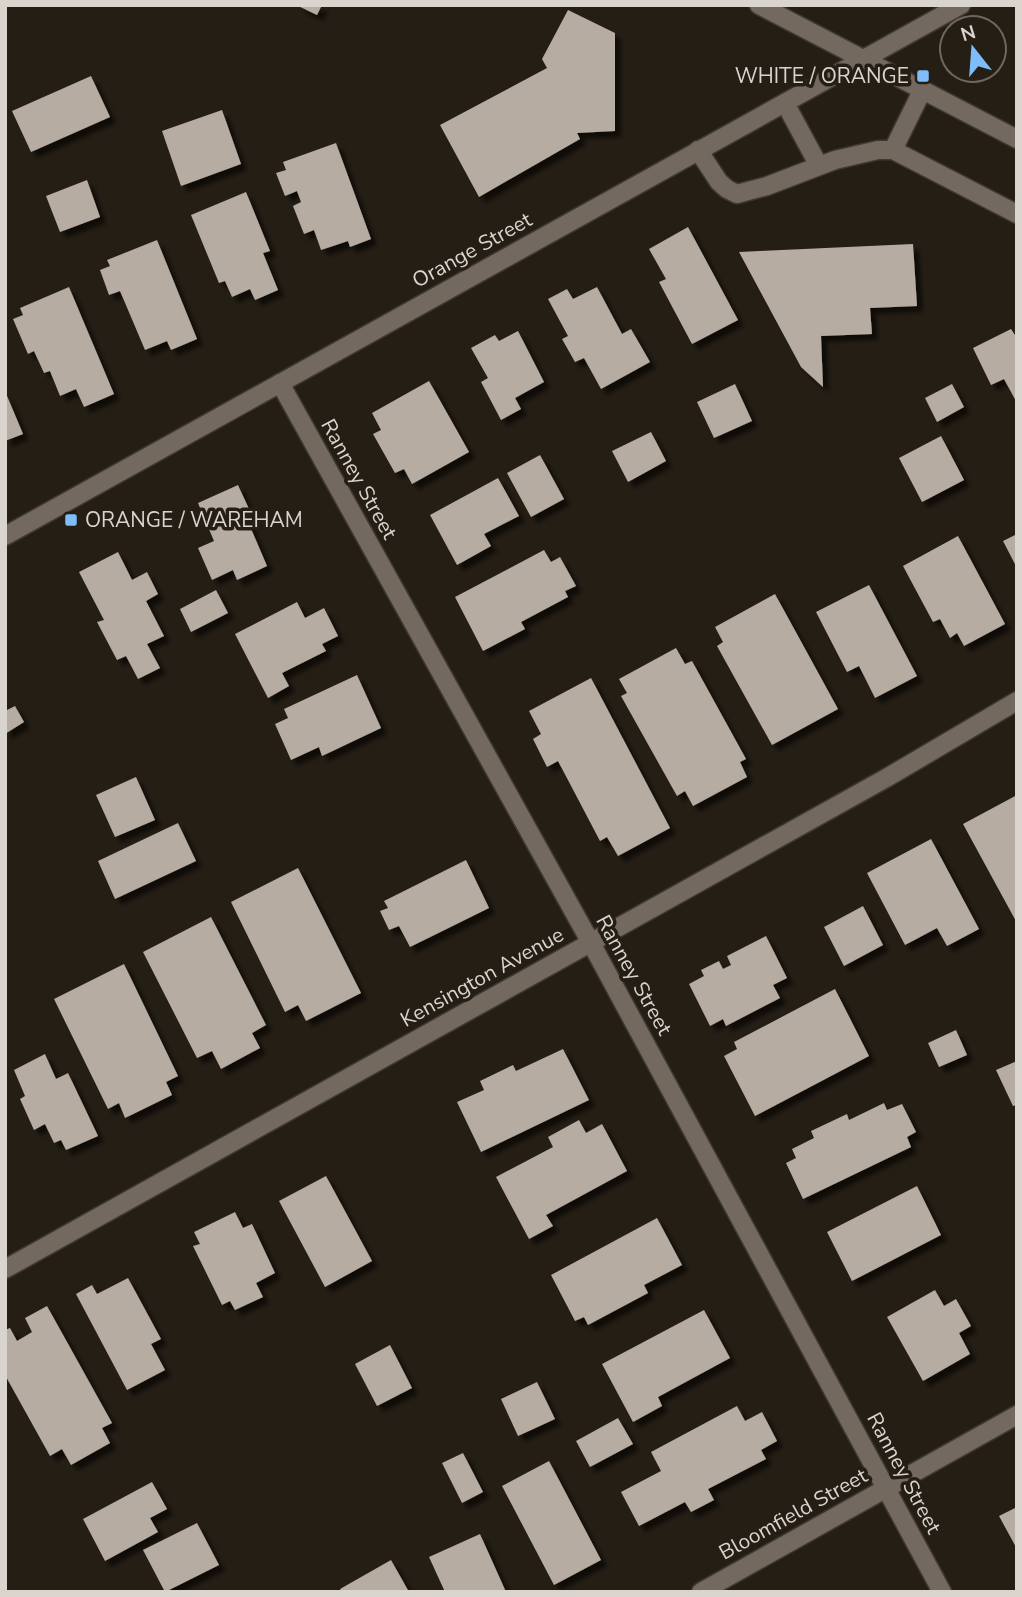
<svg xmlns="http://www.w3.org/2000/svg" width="1022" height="1597" font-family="'Nunito Sans',sans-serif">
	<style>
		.building { fill: #b6aca1; filter: url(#shadow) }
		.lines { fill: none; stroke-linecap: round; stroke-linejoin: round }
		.lane-casing { stroke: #3f3934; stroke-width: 21 }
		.street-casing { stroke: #3f3934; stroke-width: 21 }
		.secondary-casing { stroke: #3f3934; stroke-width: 21 }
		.lane { stroke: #73695f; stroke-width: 18 }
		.street { stroke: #73695f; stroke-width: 18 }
		.secondary { stroke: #73695f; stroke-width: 18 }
		.poi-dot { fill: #7fbdfa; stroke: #251e15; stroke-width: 2.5 }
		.labels { text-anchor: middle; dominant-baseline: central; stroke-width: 7; stroke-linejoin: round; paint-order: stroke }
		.poi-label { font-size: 21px; fill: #dad4cf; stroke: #251e15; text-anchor: end }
		.street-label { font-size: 21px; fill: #dad4cf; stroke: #251e15 }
	</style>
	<defs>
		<filter id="shadow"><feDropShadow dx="6" dy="6" stdDeviation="2" flood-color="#0009"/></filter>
	</defs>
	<rect width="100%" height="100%" fill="#251e15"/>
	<path class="building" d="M 296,5 L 322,5 L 317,15 Z
		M 568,10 L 615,33 L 615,131 L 577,133 L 580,139 L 479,197 L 440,125 L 547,68 L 542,59 Z
		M 91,76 L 110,117 L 31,152 L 12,111 Z
		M 222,110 L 241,164 L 181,186 L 162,131 Z
		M 336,143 L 371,239 L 350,247 L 348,241 L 321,250 L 314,230 L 304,234 L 293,206 L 301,202 L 297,191 L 285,196 L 276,173 L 286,170 L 283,162 Z
		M 87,180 L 100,217 L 60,232 L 46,196 Z
		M 246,192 L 270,251 L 263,253 L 278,290 L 255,300 L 250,289 L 232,297 L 225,281 L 219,283 L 191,215 Z
		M 688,227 L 738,320 L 692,344 L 659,282 L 666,279 L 649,249 Z
		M 157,240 L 197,339 L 171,350 L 167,341 L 145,350 L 120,291 L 109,295 L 100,270 L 110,266 L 107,260 Z
		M 913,244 L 917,306 L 870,308 L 872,334 L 821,336 L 823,387 L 801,367 L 739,252 Z
		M 69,287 L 114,394 L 84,407 L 76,389 L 60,396 L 50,371 L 44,373 L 34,351 L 28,354 L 13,319 L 23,315 L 20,308 Z
		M 597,287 L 622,334 L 631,329 L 650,362 L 601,389 L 584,358 L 575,362 L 562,339 L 568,336 L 548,299 L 567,289 L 573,299 Z
		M 1011,329 L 1017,338 L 1017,403 L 1004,379 L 991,385 L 973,348 Z
		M 518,331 L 544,382 L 515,398 L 521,409 L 501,420 L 481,382 L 488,378 L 471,348 L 495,335 L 499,341 Z
		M 429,381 L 469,452 L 412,484 L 404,469 L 395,473 L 373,434 L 381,430 L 372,413 Z
		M 735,384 L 752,421 L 714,438 L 697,402 Z
		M 952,384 L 964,407 L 937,422 L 925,398 Z
		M 5,391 L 23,434 L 5,441 Z
		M 651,432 L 666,461 L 628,482 L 612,451 Z
		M 941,436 L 964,480 L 922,502 L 899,458 Z
		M 540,455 L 564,499 L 531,517 L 507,473 Z
		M 498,478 L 519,516 L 484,534 L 491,546 L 457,565 L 430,515 Z
		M 238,485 L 255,522 L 249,524 L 267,566 L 237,580 L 233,570 L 212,580 L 198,548 L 214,541 L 198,503 Z
		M 1017,534 L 1017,568 L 1003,541 Z
		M 958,536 L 1005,624 L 964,646 L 957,633 L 950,638 L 940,619 L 933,622 L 903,566 Z
		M 544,550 L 551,562 L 560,557 L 576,586 L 565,591 L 568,597 L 521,622 L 525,629 L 483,651 L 455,597 Z
		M 118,552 L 132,580 L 147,572 L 158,594 L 146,601 L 164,636 L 147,644 L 160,668 L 138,679 L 126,656 L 117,660 L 97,622 L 104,620 L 79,572 Z
		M 869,585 L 917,676 L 875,698 L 859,666 L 847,672 L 816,612 Z
		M 216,590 L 228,613 L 191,632 L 180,609 Z
		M 775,594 L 838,709 L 772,745 L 717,646 L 723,642 L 715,627 Z
		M 297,602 L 305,618 L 324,608 L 338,636 L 322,644 L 326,651 L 282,673 L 289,686 L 268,698 L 235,634 Z
		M 676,648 L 685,664 L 692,661 L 746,759 L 740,762 L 747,777 L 693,806 L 685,791 L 677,796 L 621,696 L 627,693 L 619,679 Z
		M 357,675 L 381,728 L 322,756 L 319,747 L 291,760 L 275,724 L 288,718 L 284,709 Z
		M 591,678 L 670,828 L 618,856 L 607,837 L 600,841 L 558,761 L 547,767 L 533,739 L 541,734 L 529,711 Z
		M 15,706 L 24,722 L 5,734 L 5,711 Z
		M 136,777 L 155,820 L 115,837 L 96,795 Z
		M 1017,795 L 1017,923 L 963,824 Z
		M 178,823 L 196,861 L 115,899 L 98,861 Z
		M 931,839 L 979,929 L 947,946 L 937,928 L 905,945 L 867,873 Z
		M 466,860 L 489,908 L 410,947 L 399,926 L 389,930 L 380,911 L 388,908 L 384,901 Z
		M 298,868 L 361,993 L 306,1021 L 298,1005 L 285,1012 L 231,902 Z
		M 863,906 L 883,945 L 844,966 L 824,927 Z
		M 211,917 L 266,1025 L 252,1033 L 260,1048 L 221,1069 L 212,1051 L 197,1058 L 143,952 Z
		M 766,936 L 787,978 L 773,985 L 780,998 L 726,1026 L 723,1019 L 710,1026 L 689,984 L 704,976 L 701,970 L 719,961 L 723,969 L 731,965 L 727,956 Z
		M 124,964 L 178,1076 L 166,1082 L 172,1095 L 125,1118 L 119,1103 L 108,1109 L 54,999 Z
		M 835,989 L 869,1056 L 755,1116 L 724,1056 L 737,1049 L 734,1042 Z
		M 956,1030 L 967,1055 L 939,1067 L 928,1043 Z
		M 563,1049 L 589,1100 L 481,1152 L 457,1102 L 484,1090 L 480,1081 L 513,1065 L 516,1071 Z
		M 45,1054 L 56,1079 L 68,1073 L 98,1136 L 66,1150 L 61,1140 L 54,1143 L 45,1124 L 34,1130 L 20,1099 L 25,1096 L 14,1070 Z
		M 1017,1061 L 1017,1105 L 1013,1106 L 996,1070 Z
		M 884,1103 L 887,1110 L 902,1104 L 916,1132 L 907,1137 L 911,1147 L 803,1199 L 786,1163 L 796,1158 L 792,1149 L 814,1138 L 811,1131 L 847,1114 L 849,1120 Z
		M 579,1120 L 586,1133 L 602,1124 L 627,1171 L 546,1215 L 553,1226 L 529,1239 L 496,1177 L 553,1147 L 548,1137 Z
		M 326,1176 L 372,1261 L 325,1287 L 279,1201 Z
		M 917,1186 L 941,1235 L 852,1281 L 827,1232 Z
		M 235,1212 L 243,1228 L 252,1224 L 275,1273 L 256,1283 L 263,1297 L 235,1310 L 230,1301 L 222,1305 L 193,1246 L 200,1244 L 194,1232 Z
		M 657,1218 L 682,1265 L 644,1285 L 648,1293 L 588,1325 L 584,1317 L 575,1321 L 551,1275 Z
		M 128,1278 L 161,1339 L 151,1344 L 165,1370 L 127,1390 L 76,1294 L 92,1285 L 97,1294 Z
		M 935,1290 L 944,1306 L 956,1299 L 971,1326 L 959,1333 L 970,1354 L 923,1381 L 887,1317 Z
		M 47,1306 L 112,1423 L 102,1428 L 110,1443 L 71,1465 L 62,1449 L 50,1456 L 5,1375 L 5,1330 L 10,1328 L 17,1341 L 32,1332 L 25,1318 Z
		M 704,1310 L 730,1358 L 658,1397 L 662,1406 L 633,1422 L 602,1364 Z
		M 390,1345 L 412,1388 L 377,1406 L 355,1364 Z
		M 537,1382 L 555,1419 L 518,1436 L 501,1399 Z
		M 737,1406 L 745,1421 L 762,1412 L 777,1441 L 761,1450 L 766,1459 L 708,1489 L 714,1500 L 691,1512 L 685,1502 L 639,1526 L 621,1492 L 661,1471 L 651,1452 Z
		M 618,1418 L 633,1444 L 590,1467 L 576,1441 Z
		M 463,1453 L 483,1492 L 462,1503 L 442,1463 Z
		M 549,1461 L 601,1560 L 554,1585 L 502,1486 Z
		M 152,1482 L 167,1509 L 150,1518 L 158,1532 L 105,1561 L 83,1519 Z
		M 1017,1507 L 1017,1549 L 999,1516 Z
		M 197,1523 L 219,1565 L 165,1592 L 143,1550 Z
		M 480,1534 L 506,1592 L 445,1592 L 429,1557 Z
		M 391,1560 L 409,1592 L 342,1592 L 340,1589 Z"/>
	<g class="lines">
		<defs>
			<path id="lane" d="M 785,103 L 819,166
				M 698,150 L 719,182 L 727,189 L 737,194 L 767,186 L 835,160 L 878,150 L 893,150 L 1017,214
				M 893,150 L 922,91"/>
			<path id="street" d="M 280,383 L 591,943 L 942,1592
				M 5,1269 L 888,777 L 1017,701
				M 701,1592 L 1017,1415"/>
			<path id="secondary" d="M 759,5 L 1017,139
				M 5,536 L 961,5"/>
		</defs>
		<use href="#lane" class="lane-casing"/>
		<use href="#street" class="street-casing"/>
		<use href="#secondary" class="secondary-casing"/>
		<use href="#lane" class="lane"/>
		<use href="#street" class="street"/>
		<use href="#secondary" class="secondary"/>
	</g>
	<g class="poi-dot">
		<rect x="916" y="69" width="14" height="14" rx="3.5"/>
		<rect x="64" y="513" width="14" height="14" rx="3.5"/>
	</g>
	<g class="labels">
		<g class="poi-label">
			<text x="909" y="76">WHITE / ORANGE</text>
			<text x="85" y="520" text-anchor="start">ORANGE / WAREHAM</text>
		</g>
		<g class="street-label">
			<text transform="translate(472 250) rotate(-29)">Orange Street</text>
			<text transform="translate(359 479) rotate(61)">Ranney Street</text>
			<text transform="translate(634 975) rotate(61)">Ranney Street</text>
			<text transform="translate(482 977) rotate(-29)">Kensington Avenue</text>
			<text transform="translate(904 1473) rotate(62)">Ranney Street</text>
			<text transform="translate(793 1514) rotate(-29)">Bloomfield Street</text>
		</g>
	</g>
	<rect width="1022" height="1597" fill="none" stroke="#dad4cf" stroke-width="14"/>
	<g transform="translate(973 49) rotate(343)"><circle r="33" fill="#251e15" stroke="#6d675f" stroke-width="2"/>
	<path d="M0-5L12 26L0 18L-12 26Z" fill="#7fbdfa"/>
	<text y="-10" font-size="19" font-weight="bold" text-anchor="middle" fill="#dad4cf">N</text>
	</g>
</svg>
